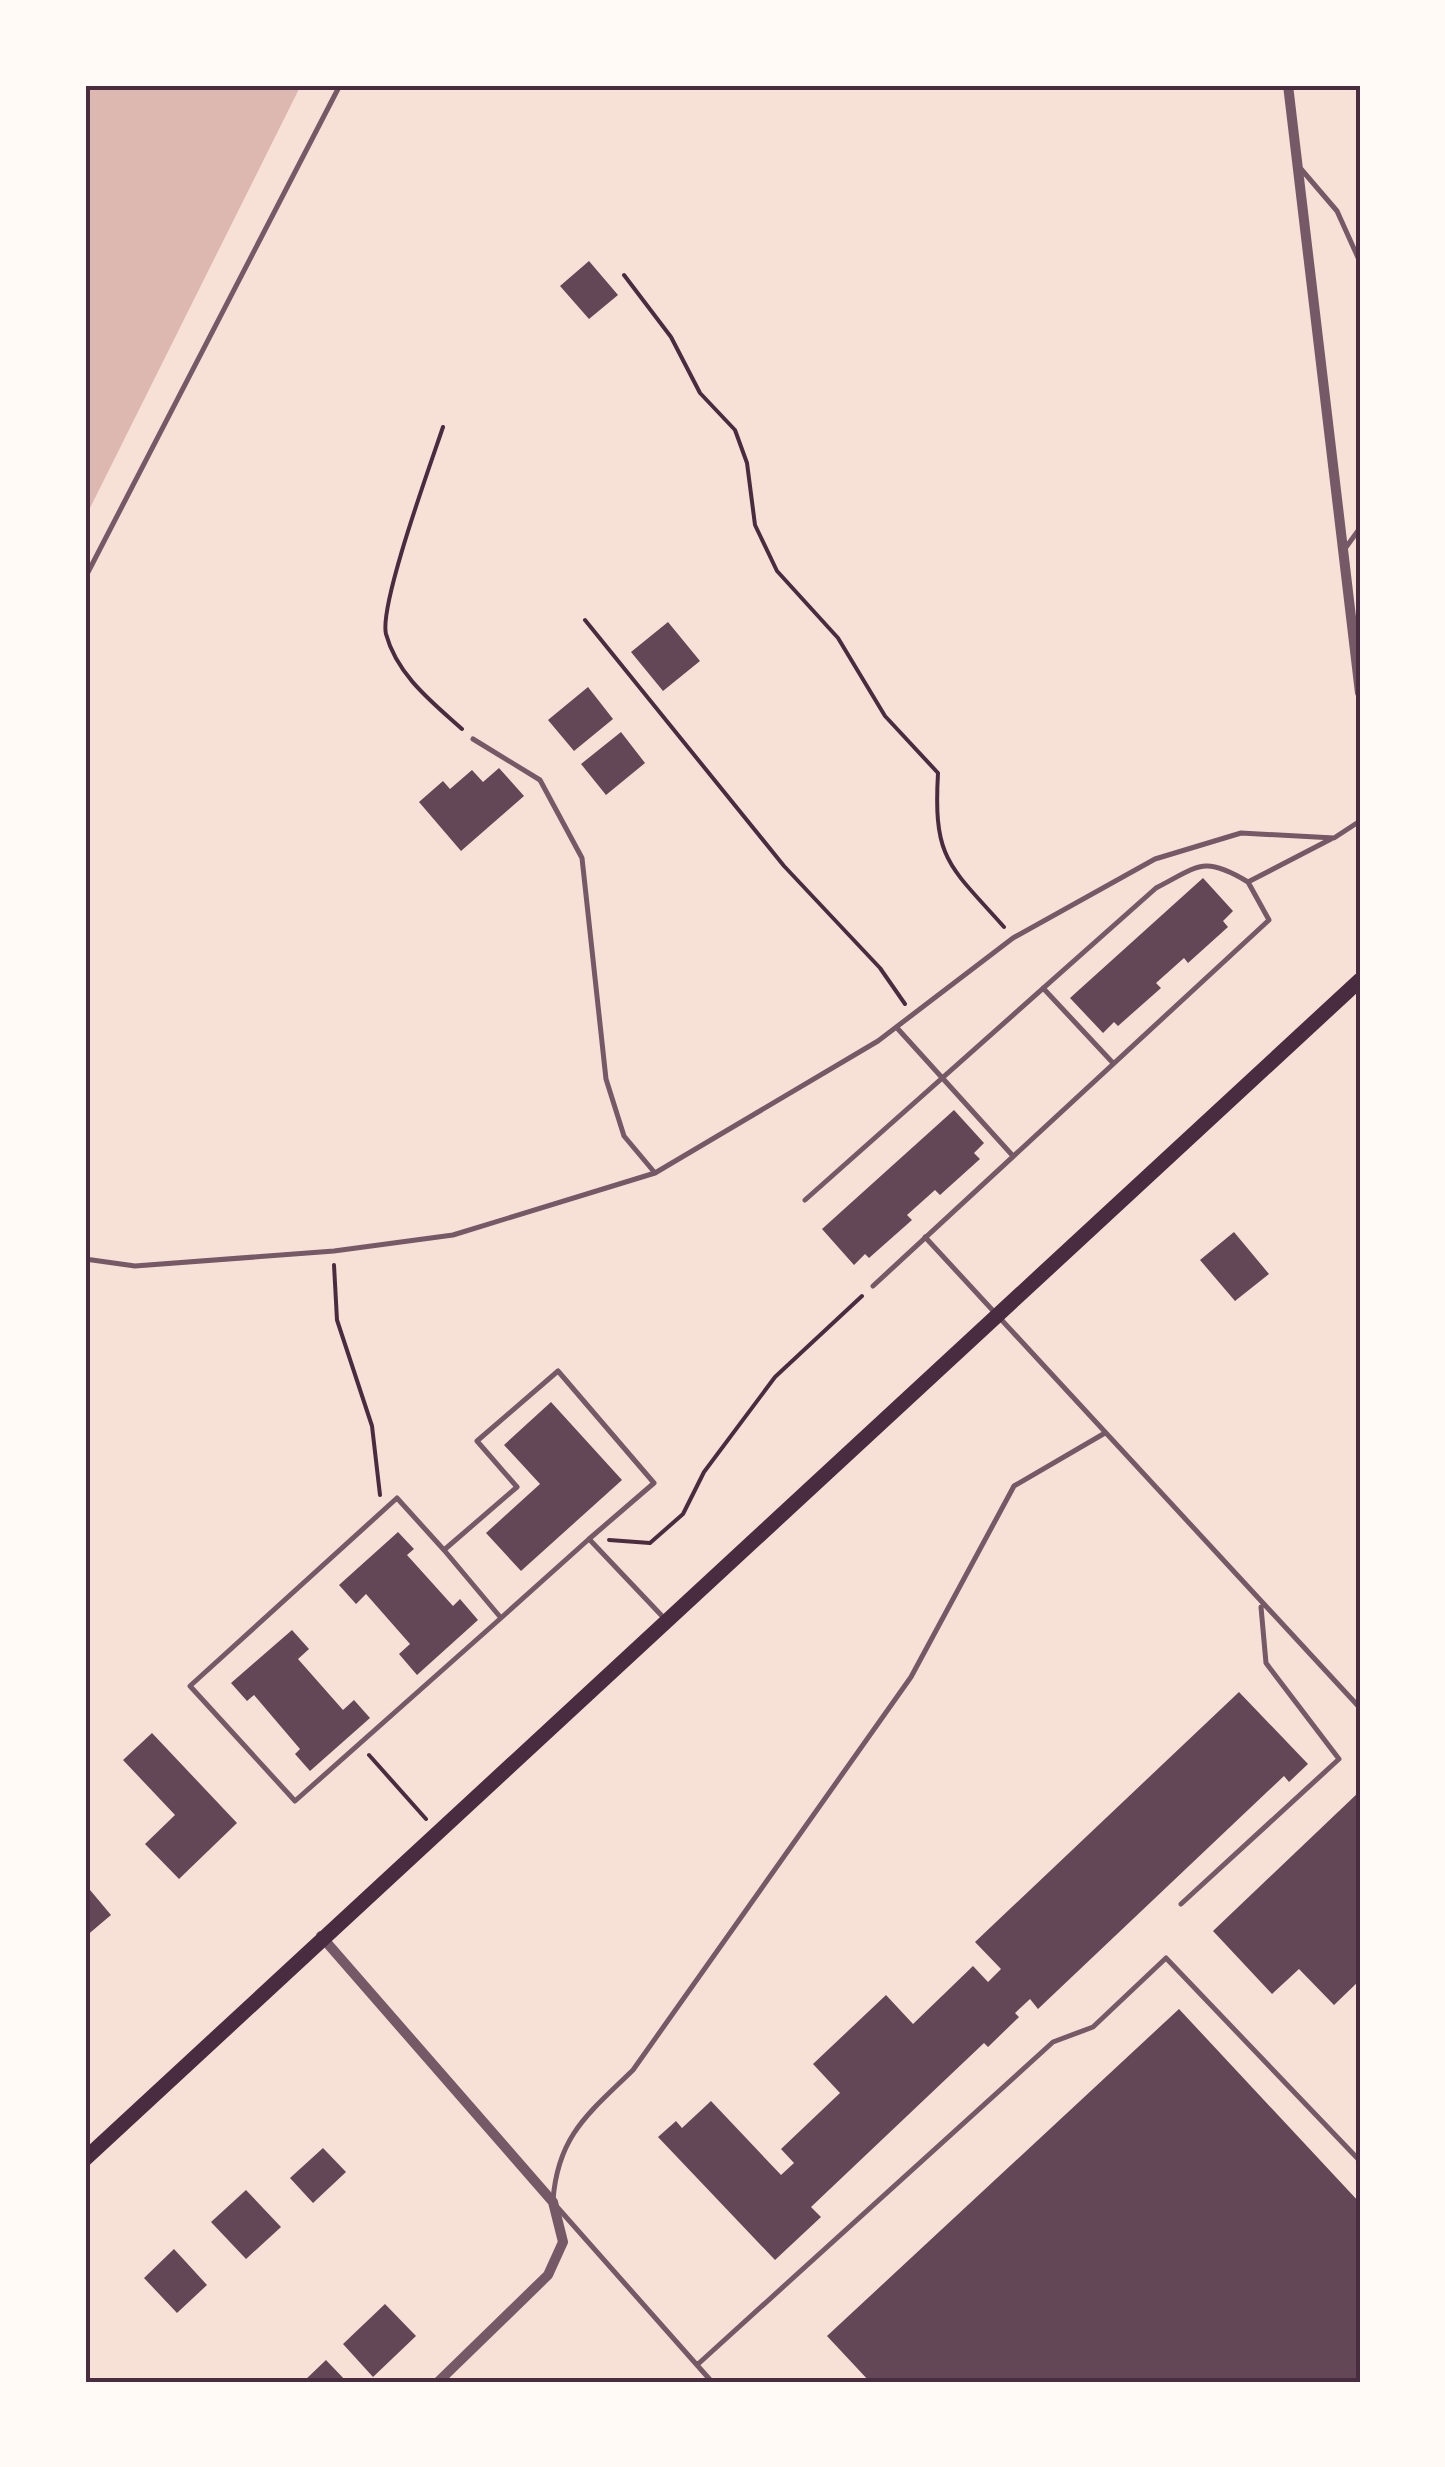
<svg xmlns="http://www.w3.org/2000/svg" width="1445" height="2467" font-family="'Fira Sans',sans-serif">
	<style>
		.water { fill: #dcb8b0 }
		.building { fill: #644757 }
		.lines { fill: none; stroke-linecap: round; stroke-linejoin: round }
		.path { stroke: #4a2c40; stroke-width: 4 }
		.service { stroke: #755966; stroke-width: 5 }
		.minor { stroke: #755966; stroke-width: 10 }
		.secondary { stroke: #4a2c40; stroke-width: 15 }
		.neatline { fill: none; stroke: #4a2c40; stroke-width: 4 }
	</style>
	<rect width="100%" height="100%" fill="#f7e1d7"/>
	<path class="water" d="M 85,85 L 301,85 L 85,518 Z"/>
	<path class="building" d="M 589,261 L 618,295 L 589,319 L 560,286 Z
		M 668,622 L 700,661 L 663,691 L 631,652 Z
		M 588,687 L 613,719 L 574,751 L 548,720 Z
		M 621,732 L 645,763 L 606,795 L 581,764 Z
		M 499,768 L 524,796 L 461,851 L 419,802 L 443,781 L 450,789 L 472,770 L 483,782 Z
		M 1203,878 L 1233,911 L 1223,921 L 1228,927 L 1188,963 L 1184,958 L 1156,983 L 1161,988 L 1118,1026 L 1114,1022 L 1103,1033 L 1070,998 Z
		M 954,1110 L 984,1143 L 974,1153 L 980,1159 L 940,1195 L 935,1190 L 907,1215 L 912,1220 L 869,1258 L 865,1254 L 854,1265 L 822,1229 Z
		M 1234,1232 L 1269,1274 L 1235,1301 L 1200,1260 Z
		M 551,1402 L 622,1480 L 521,1571 L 486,1533 L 540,1484 L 504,1445 Z
		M 398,1532 L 414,1549 L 407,1555 L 453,1606 L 460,1599 L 478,1620 L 417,1675 L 399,1654 L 410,1644 L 366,1594 L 356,1604 L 339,1585 Z
		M 292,1630 L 309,1649 L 298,1659 L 343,1710 L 354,1700 L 370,1718 L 310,1771 L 295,1754 L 300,1749 L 254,1695 L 247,1701 L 231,1683 Z
		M 1239,1692 L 1308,1764 L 1289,1782 L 1284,1776 L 1038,2009 L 1030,1999 L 1015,2013 L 1019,2017 L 988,2047 L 984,2043 L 811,2207 L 821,2217 L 775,2260 L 658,2137 L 676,2121 L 682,2128 L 711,2101 L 781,2175 L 794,2163 L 781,2149 L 840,2093 L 813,2064 L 886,1995 L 913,2024 L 973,1966 L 988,1982 L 1001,1969 L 975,1942 Z
		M 152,1733 L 237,1823 L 179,1879 L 145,1844 L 175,1815 L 123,1760 Z
		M 1360,1791 L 1360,1980 L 1334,2005 L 1299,1969 L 1272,1994 L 1213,1931 Z
		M 85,1884 L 111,1915 L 85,1937 Z
		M 1179,2009 L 1360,2203 L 1360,2382 L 870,2382 L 827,2336 Z
		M 323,2148 L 346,2172 L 313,2203 L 290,2178 Z
		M 246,2190 L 281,2227 L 246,2259 L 211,2222 Z
		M 174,2249 L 207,2285 L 177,2313 L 144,2278 Z
		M 385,2304 L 416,2336 L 373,2377 L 343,2344 Z
		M 326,2360 L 347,2382 L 303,2382 Z"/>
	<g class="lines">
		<path class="path" d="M 624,275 L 671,337 L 700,393 L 735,430 L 747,463 L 755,525 L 777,571 L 838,638 L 885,716 L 938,773 C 933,860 949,865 1004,927
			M 443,427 C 431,463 379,605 386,634 C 397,675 432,702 462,729
			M 585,620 L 784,866 L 880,968 L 905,1004
			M 334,1265 L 337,1320 L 372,1426 L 380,1495
			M 609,1540 L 650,1543 L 683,1514 L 704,1472 L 775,1377 L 862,1296
			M 369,1755 L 426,1819"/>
		<path class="service" d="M 1301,169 L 1337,211 L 1360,262
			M 1344,550 L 1360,528
			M 85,578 L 340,85
			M 473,739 L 540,780 L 582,858 L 606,1079 L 624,1136 L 655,1173
			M 1043,988 L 1113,1063
			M 898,1029 L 1013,1156
			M 805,1200 L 1156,888 C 1199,866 1203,855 1248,882 L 1331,839
			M 925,1237 L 1360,1708
			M 85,1259 L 135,1266 L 334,1251 L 453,1235 L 655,1173 L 878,1041 L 1013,938 L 1155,859 L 1241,833 L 1334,838 L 1360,821
			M 873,1286 L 1269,920 L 1248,882
			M 589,1539 L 501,1618 L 444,1550 L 517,1487 L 477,1441 L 558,1371 L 654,1483 L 589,1539 L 663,1617
			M 444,1550 L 397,1498 L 190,1686 L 295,1801 L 501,1618
			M 1181,1904 L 1339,1759 L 1266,1663 L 1261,1607
			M 553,2200 C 558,2135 589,2113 633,2070 L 911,1677 L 1014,1486 L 1105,1433
			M 558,2208 L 712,2382
			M 697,2365 L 1053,2042 L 1093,2027 L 1166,1958 L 1360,2161"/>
		<path class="minor" d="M 1288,85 L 1360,693
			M 321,1936 L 553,2202 L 563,2242 L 548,2275 L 438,2382"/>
		<path class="secondary" d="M 85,2159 L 1360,980"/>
	</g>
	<rect width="1445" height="2467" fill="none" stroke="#fffaf5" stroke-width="175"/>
	<rect x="88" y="88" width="1270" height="2292" class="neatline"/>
</svg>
